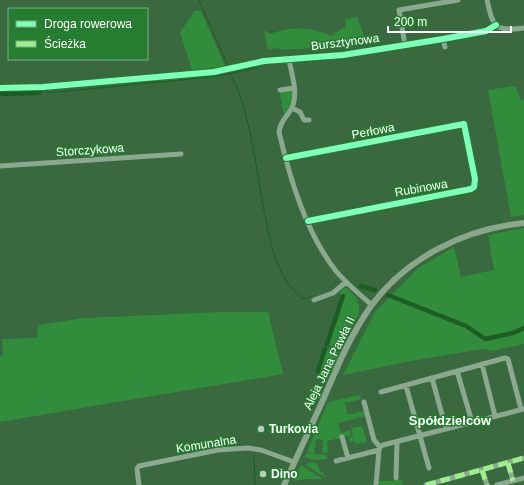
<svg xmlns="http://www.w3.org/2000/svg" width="524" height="485" font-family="Arial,sans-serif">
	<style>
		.green { fill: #318d3b }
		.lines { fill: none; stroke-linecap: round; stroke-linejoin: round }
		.stream { stroke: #1d5d25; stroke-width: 1 }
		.canal { stroke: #1d5d25; stroke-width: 4.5 }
		.minor { stroke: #8aa98e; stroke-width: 5 }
		.major { stroke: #8aa78c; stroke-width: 6 }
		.quiet { stroke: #9fed91; stroke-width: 5; stroke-dasharray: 10 5; stroke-linecap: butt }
		.cycleway-casing { stroke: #267c30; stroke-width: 8 }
		.cycleway { stroke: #80ffba; stroke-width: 6 }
		.poi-dot { fill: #bacabc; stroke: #267c30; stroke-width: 1.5 }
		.labels { text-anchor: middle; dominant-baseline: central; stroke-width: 3; stroke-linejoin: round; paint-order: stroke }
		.street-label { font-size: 12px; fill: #fff; stroke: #267c30 }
		.poi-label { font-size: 12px; font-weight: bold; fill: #fff; stroke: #267c30; text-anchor: start }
		.neighbourhood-label { font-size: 13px; font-weight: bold; fill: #fff; stroke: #267c30 }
	</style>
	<rect width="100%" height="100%" fill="#3a683f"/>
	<path class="green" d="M 195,11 L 201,11 L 225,66 L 212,69 L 192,70 L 180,32 Z
		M 357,17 L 364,36 L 302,49 L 287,49 L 283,50 L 275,48 L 268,50 L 264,30 L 270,34 C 292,26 310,27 332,36 L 341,29 L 346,28 L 345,19 Z
		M 515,86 L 521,100 L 524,100 L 524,215 L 511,217 L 488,90 Z
		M 292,89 C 293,100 290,107 284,115 L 279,91 Z
		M 524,228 L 524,344 L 492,351 L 483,349 L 411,361 L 343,375 L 375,312 L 417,269 L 454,247 L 461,277 L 494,270 L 488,235 Z
		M 346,287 L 358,300 L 357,302 L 359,305 L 359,314 L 346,338 L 341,349 L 340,349 L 328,345 L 342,301 L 340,292 Z
		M 223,312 L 268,312 L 283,374 L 0,422 L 0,356 L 3,355 L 2,339 L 37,338 L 38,325 L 85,318 Z
		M 327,348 L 339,353 L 339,356 L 332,370 L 318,372 Z
		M 360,395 L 361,399 L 345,403 L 348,415 L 364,411 L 366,416 L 338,423 L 341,433 L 350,430 L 351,435 L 328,441 L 327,444 L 329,452 L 322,453 L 323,440 L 316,439 L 314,454 L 307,452 L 328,402 Z
		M 362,426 L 367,442 L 355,444 L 355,441 L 350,442 L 349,437 L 353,436 L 351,428 Z
		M 307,453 L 326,455 L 328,459 L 313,460 L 305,457 Z
		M 313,462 L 317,463 L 320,471 L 324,473 L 325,478 L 305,464 Z
		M 301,465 L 323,479 L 306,479 L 293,481 Z
		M 401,479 L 403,483 L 401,485 L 379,485 L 379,481 L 392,481 Z"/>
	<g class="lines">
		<path class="stream" d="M 199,0 L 227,64
			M 231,74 C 249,112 254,154 261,194 C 267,225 271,257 288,284 C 292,289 297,293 301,297 L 302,299 L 313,296
			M 47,93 L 212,77 L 257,68
			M 254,455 L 255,485"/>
		<path class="canal" d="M 0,94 L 39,93
			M 361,286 L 375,290
			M 388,295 L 466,326 L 485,339 L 513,333 L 524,328
			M 327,344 L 343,296
			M 318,371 L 325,349"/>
		<path class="minor" d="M 487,0 C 493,27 495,32 524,28
			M 443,39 L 445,47
			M 405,45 L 399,10 L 458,0
			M 289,59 C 291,73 298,91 293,105 C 289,116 280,120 279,132 C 290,179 306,233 336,271 C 347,284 359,294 372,305
			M 0,88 L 43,87 L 214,72 L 264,61 L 343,55 L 443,39 L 486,31 L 496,25
			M 280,90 L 294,88
			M 292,108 L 300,112 L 304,120 L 309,120
			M 286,158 L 464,124 L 475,179 L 474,187 L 471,189 L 308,221
			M 0,166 L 181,154
			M 314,300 L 333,293 L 346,282
			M 482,364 L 495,416
			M 457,371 L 472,422
			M 432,378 L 446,429
			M 406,386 L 429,468
			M 381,392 L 505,358 L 508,359 L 521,409
			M 364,402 L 374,440 L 380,447
			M 342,437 L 348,458
			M 336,461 L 379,450
			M 508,463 L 513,481
			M 482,470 L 487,485
			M 396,478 L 397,442
			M 139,485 L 137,469 L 139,466 L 218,450 L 248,448 L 261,450 L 294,462
			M 376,485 L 379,450 L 380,447 L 383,445 L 524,409
			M 426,485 L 524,458
			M 497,485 L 524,478"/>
		<path class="major" d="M 284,485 C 297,457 310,428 323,400 C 337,367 351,334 371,306 C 407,257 465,229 524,223"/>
		<path class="quiet" d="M 508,463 L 513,481
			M 482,470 L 487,485
			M 426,485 L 524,458"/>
		<defs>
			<path id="cycleway" d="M 0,88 L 43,87 L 214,72 L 264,61 L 343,55 L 443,39 L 486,31 L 496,25
				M 286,158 L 464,124 L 475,179 L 474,187 L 471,189 L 308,221"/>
		</defs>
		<use href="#cycleway" class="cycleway-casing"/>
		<use href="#cycleway" class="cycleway"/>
	</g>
	<g class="poi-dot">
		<circle cx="261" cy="429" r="4"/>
		<circle cx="263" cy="474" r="4"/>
	</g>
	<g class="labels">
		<g class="street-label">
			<text transform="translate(345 42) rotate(-7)">Bursztynowa</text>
			<text transform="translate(373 131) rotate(-11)">Perłowa</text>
			<text transform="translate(90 150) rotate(-4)">Storczykowa</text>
			<text transform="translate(421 188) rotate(-10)">Rubinowa</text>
			<text transform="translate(329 363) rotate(-64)">Aleja Jana Pawła II</text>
			<text transform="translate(206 444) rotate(-9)">Komunalna</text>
		</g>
		<g class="poi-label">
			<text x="269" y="429">Turkovia</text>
			<text x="271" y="474">Dino</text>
		</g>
		<g class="neighbourhood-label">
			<text x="450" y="420">Spółdzielców</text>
		</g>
	</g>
	<rect x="8" y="8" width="140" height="52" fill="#267c30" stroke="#7db083"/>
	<rect x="16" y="21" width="20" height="6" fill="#80ffba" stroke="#7db083"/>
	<text x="44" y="28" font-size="12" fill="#ffffff">Droga rowerowa</text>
	<rect x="16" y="41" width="20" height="6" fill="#9fed91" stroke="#7db083"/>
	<text x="44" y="48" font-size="12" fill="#ffffff">Ścieżka</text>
	<path d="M388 26v6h123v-6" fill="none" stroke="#ffffff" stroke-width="2"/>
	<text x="394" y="26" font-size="12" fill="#ffffff" stroke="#267c30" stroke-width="3" paint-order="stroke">200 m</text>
</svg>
